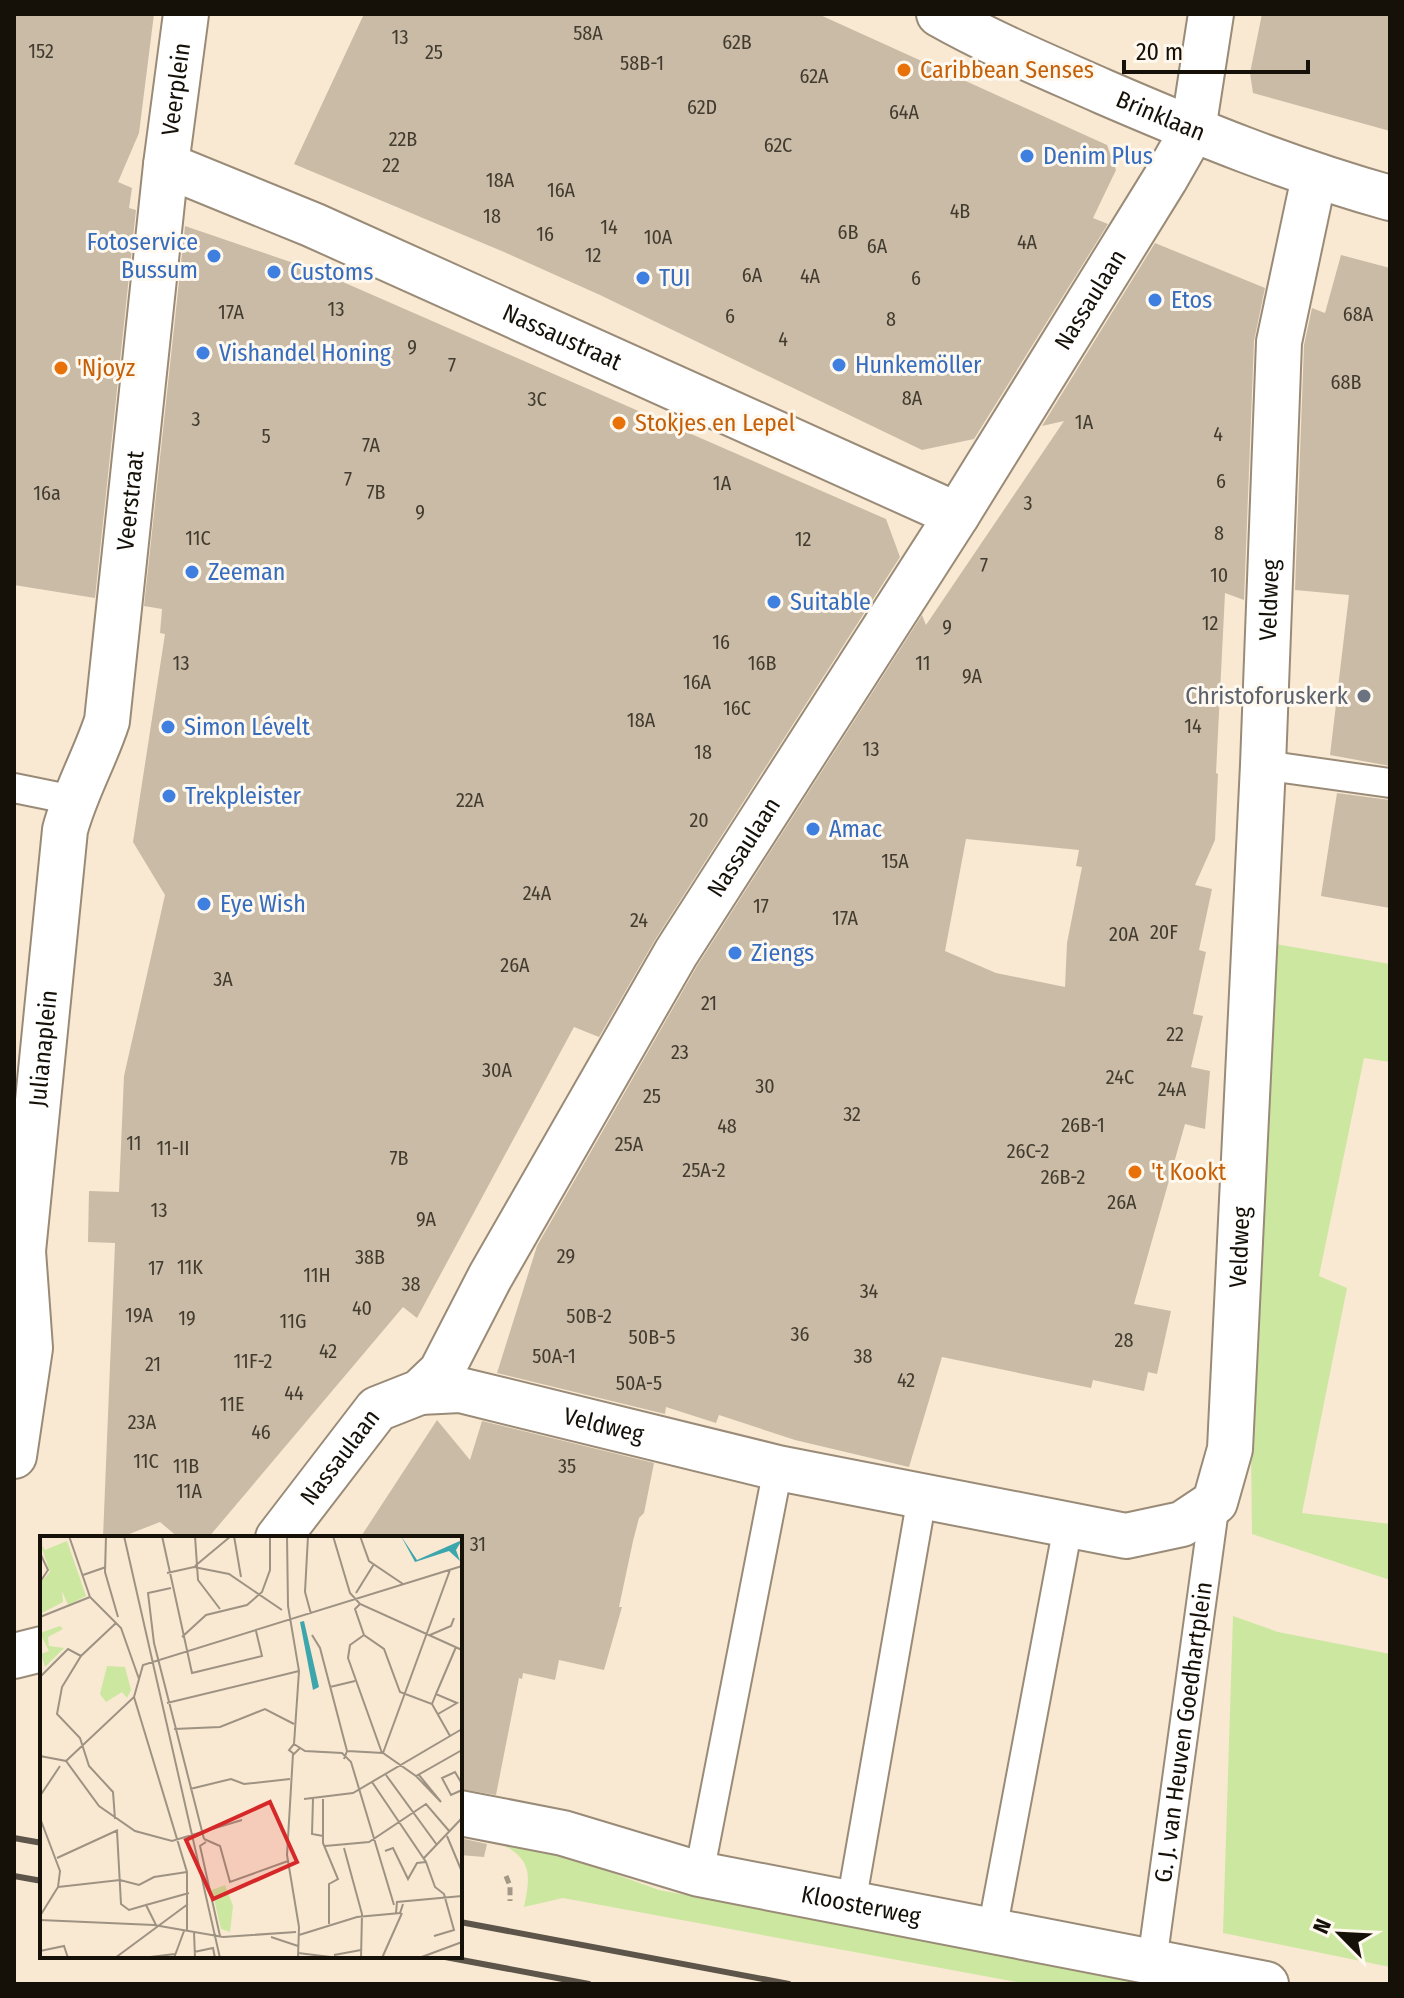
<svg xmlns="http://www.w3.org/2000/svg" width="1404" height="1998" font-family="'Fira Sans Condensed',sans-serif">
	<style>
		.green { fill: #cce7a0 }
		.building { fill: #c9bba5; fill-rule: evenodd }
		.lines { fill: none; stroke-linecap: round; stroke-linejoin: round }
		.lane-casing { stroke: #998b77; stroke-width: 32 }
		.street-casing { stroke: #998b77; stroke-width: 48 }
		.secondary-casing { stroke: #998b77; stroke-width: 48 }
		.path { stroke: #a39786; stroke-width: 5; stroke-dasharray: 8 4; stroke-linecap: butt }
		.lane { stroke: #fff; stroke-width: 28 }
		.street { stroke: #fff; stroke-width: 44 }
		.secondary { stroke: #fff; stroke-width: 44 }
		.rail { stroke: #5d5549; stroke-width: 6 }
		.food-dot { fill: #e8710a; stroke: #fef8ef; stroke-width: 3 }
		.shop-dot { fill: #3f7fe0; stroke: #fef8ef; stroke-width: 3 }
		.worship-dot { fill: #6b7280; stroke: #fef8ef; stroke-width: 3 }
		.labels { text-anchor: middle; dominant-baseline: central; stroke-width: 6; stroke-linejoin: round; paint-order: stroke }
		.number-label { font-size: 20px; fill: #423b2f }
		.food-label { font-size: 24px; fill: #c56008; stroke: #fef8ef; text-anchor: start }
		.street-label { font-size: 24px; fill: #151008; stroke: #fef8ef }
		.shop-label { font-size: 24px; fill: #366cbe; stroke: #fef8ef; text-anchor: start }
		.worship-label { font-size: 24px; fill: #5b616d; stroke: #fef8ef; text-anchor: end }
		.inset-road { fill: none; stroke: #9e9282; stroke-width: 2 }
		.view { fill: #d62828; fill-opacity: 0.15; stroke: #d62828; stroke-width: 4 }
		.inset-edge { fill: none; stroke: #151008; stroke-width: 4 }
	</style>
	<rect width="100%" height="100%" fill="#f9e9d3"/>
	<path class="green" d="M 1259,941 L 1390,964 L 1390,1062 L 1364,1058 L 1319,1276 L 1347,1288 L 1302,1513 L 1390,1524 L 1390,1580 L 1252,1534 L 1248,1194 Z
		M 1233,1616 L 1278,1632 L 1390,1654 L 1390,1967 L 1223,1933 Z
		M 498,1842 L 557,1853 L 659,1890 L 1158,1984 L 1027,1984 L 563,1898 L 524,1907 C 531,1873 532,1859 498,1842 Z"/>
	<path class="building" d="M 14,14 L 154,14 L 139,133 L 118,182 L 132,188 L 129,208 L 136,210 L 95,598 L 14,585 Z
		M 364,14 L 818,14 L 1107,145 L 1116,170 L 1093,218 L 1108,224 L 974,439 L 922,450 L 600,295 L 504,252 L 294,164 Z
		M 1262,14 L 1390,14 L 1390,131 L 1253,93 L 1250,73 Z
		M 185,226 L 320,272 L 886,519 L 900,557 L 655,940 L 599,1037 L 574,1027 L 417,1318 L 403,1307 L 208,1538 L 179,1538 L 160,1522 L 119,1538 L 103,1538 L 115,1243 L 88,1242 L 89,1191 L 119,1192 L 124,1076 L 165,895 L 133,842 L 165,634 L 160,633 L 162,609 L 144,606 Z
		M 1155,243 L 1265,288 L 1254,341 L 1244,600 L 1225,593 L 1216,773 L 1218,774 L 1215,840 L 1195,885 L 1212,889 L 1199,950 L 1206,952 L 1193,1014 L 1203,1016 L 1191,1067 L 1210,1071 L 1205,1129 L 1185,1124 L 1134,1304 L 1171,1311 L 1157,1374 L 1148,1372 L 1144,1391 L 1093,1380 L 1091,1388 L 942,1357 L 909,1467 L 795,1440 L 719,1415 L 716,1423 L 666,1407 L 665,1414 L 497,1373 L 537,1246 L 697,966 L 922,615 L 926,625 L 1064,421 L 1042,426 ZM 966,839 L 1079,850 L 1076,866 L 1082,867 L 1067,943 L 1065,987 L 996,973 L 945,951 Z
		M 1341,255 L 1390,268 L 1390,766 L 1330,755 L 1349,595 L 1295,590 L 1304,345 L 1312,308 L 1325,313 Z
		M 1337,793 L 1390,800 L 1390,908 L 1321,896 Z
		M 437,1420 L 470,1460 L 482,1421 L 654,1463 L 644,1513 L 639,1518 L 633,1541 L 619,1607 L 622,1607 L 604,1670 L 559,1660 L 555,1680 L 523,1673 L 522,1679 L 519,1678 L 496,1795 L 460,1789 L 460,1538 L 360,1538 Z
		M 460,1838 L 487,1844 L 484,1857 L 460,1855 Z"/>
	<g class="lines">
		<defs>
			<g id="lane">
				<path d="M 1263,765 L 1390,783"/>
				<path d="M 14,788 L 73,800"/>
				<path d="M 699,1874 L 778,1468"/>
				<path d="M 851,1904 L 922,1497"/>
				<path d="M 992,1931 L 1068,1526"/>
				<path id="s1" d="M 1152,1962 L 1215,1502"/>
			</g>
			<g id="street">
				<path id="s2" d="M 166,165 L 313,225 L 957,515"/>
				<path id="s3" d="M 420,1392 L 460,1390 L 778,1468 L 1126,1536 L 1182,1524 L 1215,1502 L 1230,1449 L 1263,765 L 1279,342 L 1314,177"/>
				<path id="s4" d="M 14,1456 L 30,1348 L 23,1251 L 65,830 C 75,792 95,758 107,721 L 166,165 L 186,14"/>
				<path id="s5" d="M 278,1538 L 377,1409 L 420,1392 L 441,1372 L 490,1277 L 676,953 L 957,515 L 1165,179 L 1193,130 L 1211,14"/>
				<path d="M 14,1656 L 42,1649"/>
				<path id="s6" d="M 460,1813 L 563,1833 L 699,1874 L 1266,1984"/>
			</g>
			<g id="secondary">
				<path id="s7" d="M 939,14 C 992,44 1048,67 1104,92 C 1199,133 1290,170 1390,198"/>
			</g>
		</defs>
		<use href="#lane" class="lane-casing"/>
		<use href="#street" class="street-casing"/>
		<use href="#secondary" class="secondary-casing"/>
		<path class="path" d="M 506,1876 L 510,1886 L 510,1901"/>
		<use href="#lane" class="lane"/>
		<use href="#street" class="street"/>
		<use href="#secondary" class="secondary"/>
		<path class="rail" d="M 14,1838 L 42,1843
			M 14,1876 L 42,1881
			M 460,1922 L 789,1984
			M 440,1956 L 589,1984"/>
	</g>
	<g class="food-dot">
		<circle cx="904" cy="70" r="8"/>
		<circle cx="61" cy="368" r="8"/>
		<circle cx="619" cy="423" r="8"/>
		<circle cx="1135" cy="1172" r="8"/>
	</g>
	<g class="shop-dot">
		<circle cx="1027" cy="156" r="8"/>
		<circle cx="214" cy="256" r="8"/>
		<circle cx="274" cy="272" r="8"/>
		<circle cx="643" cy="278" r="8"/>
		<circle cx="1155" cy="300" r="8"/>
		<circle cx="203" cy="353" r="8"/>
		<circle cx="839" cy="365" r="8"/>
		<circle cx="192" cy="572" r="8"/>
		<circle cx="774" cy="602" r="8"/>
		<circle cx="168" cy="727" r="8"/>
		<circle cx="169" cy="796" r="8"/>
		<circle cx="813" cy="829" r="8"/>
		<circle cx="204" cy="904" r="8"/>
		<circle cx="735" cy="953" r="8"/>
	</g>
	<circle class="worship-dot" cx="1364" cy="696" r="8"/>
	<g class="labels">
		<g class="number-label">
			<text x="588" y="33">58A</text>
			<text x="400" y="37">13</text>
			<text x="737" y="42">62B</text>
			<text x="41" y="51">152</text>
			<text x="434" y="52">25</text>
			<text x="642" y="63">58B-1</text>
			<text x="814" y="76">62A</text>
			<text x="702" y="107">62D</text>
			<text x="904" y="112">64A</text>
			<text x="403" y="139">22B</text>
			<text x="778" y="145">62C</text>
			<text x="391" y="165">22</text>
			<text x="500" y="180">18A</text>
			<text x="561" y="190">16A</text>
			<text x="960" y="211">4B</text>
			<text x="492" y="216">18</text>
			<text x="609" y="227">14</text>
			<text x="848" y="232">6B</text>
			<text x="545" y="234">16</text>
			<text x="658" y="237">10A</text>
			<text x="1027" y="242">4A</text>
			<text x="877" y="246">6A</text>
			<text x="593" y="255">12</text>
			<text x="752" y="275">6A</text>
			<text x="810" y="276">4A</text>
			<text x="916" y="278">6</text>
			<text x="336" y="309">13</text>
			<text x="231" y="312">17A</text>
			<text x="1358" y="314">68A</text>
			<text x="730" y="316">6</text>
			<text x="891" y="319">8</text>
			<text x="783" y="339">4</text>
			<text x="412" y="347">9</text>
			<text x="452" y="365">7</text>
			<text x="1346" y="382">68B</text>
			<text x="912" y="398">8A</text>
			<text x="537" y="399">3C</text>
			<text x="196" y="419">3</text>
			<text x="1084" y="422">1A</text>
			<text x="1218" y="434">4</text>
			<text x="266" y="436">5</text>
			<text x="371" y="445">7A</text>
			<text x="348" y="479">7</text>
			<text x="1221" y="481">6</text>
			<text x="722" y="483">1A</text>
			<text x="376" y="492">7B</text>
			<text x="47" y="493">16a</text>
			<text x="1028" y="503">3</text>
			<text x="420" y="512">9</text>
			<text x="1219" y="533">8</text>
			<text x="198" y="538">11C</text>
			<text x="803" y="539">12</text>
			<text x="984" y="565">7</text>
			<text x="1219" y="575">10</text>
			<text x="1210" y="623">12</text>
			<text x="947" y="627">9</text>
			<text x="721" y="642">16</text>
			<text x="181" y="663">13</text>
			<text x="762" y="663">16B</text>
			<text x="923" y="663">11</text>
			<text x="972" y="676">9A</text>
			<text x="697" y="682">16A</text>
			<text x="737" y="708">16C</text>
			<text x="641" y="720">18A</text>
			<text x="1193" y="726">14</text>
			<text x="871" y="749">13</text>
			<text x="703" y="752">18</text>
			<text x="470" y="800">22A</text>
			<text x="699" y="820">20</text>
			<text x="895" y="861">15A</text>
			<text x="537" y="893">24A</text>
			<text x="761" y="906">17</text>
			<text x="845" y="918">17A</text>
			<text x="639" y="920">24</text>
			<text x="1164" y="932">20F</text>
			<text x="1124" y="934">20A</text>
			<text x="515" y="965">26A</text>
			<text x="223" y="979">3A</text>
			<text x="709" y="1003">21</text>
			<text x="1175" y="1034">22</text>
			<text x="680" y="1052">23</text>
			<text x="497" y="1070">30A</text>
			<text x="1120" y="1077">24C</text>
			<text x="765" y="1086">30</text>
			<text x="1172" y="1089">24A</text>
			<text x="652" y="1096">25</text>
			<text x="852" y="1114">32</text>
			<text x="1083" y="1125">26B-1</text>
			<text x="727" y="1126">48</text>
			<text x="134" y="1143">11</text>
			<text x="629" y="1144">25A</text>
			<text x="173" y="1148">11-II</text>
			<text x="1028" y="1151">26C-2</text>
			<text x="399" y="1158">7B</text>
			<text x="704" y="1170">25A-2</text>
			<text x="1063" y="1177">26B-2</text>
			<text x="1122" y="1202">26A</text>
			<text x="159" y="1210">13</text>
			<text x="426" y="1219">9A</text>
			<text x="566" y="1256">29</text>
			<text x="370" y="1257">38B</text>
			<text x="190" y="1267">11K</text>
			<text x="156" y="1268">17</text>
			<text x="317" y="1275">11H</text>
			<text x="411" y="1284">38</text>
			<text x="869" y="1291">34</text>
			<text x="362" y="1308">40</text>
			<text x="139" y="1315">19A</text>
			<text x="589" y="1316">50B-2</text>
			<text x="187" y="1318">19</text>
			<text x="293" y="1321">11G</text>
			<text x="800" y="1334">36</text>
			<text x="652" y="1337">50B-5</text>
			<text x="1124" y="1340">28</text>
			<text x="328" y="1351">42</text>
			<text x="554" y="1356">50A-1</text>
			<text x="863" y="1356">38</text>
			<text x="253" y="1361">11F-2</text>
			<text x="153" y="1364">21</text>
			<text x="906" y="1380">42</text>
			<text x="639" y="1383">50A-5</text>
			<text x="294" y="1393">44</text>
			<text x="232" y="1404">11E</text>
			<text x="142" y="1422">23A</text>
			<text x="261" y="1432">46</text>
			<text x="146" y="1461">11C</text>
			<text x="186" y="1466">11B</text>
			<text x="567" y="1466">35</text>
			<text x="189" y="1491">11A</text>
			<text x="478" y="1544">31</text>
		</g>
		<g class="food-label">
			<text x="920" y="70">Caribbean Senses</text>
			<text x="77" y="368">'Njoyz</text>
			<text x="635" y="423">Stokjes en Lepel</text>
			<text x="1151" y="1172">'t Kookt</text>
		</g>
		<g class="street-label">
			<text stroke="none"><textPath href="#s4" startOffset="1382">Veerplein</textPath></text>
			<text stroke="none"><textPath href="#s7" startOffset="244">Brinklaan</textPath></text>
			<text stroke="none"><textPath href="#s5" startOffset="1492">Nassaulaan</textPath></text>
			<text stroke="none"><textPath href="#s2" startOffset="432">Nassaustraat</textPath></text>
			<text stroke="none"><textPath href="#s4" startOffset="968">Veerstraat</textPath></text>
			<text stroke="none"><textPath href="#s3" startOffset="1724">Veldweg</textPath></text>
			<text stroke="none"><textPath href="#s5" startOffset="844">Nassaulaan</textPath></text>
			<text stroke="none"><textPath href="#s4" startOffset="410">Julianaplein</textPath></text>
			<text stroke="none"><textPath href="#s3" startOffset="1076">Veldweg</textPath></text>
			<text stroke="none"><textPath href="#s3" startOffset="188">Veldweg</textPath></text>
			<text stroke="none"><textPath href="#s5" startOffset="102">Nassaulaan</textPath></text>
			<text stroke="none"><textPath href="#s1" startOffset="232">G. J. van Heuven Goedhartplein</textPath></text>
			<text stroke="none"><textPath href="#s6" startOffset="412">Kloosterweg</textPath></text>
		</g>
		<g class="shop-label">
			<text x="1043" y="156">Denim Plus</text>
			<text x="198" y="242" text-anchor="end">Fotoservice<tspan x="198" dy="28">Bussum</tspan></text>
			<text x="290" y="272">Customs</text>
			<text x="659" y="278">TUI</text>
			<text x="1171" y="300">Etos</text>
			<text x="219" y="353">Vishandel Honing</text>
			<text x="855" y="365">Hunkemöller</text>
			<text x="208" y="572">Zeeman</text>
			<text x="790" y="602">Suitable</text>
			<text x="184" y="727">Simon Lévelt</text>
			<text x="185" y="796">Trekpleister</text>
			<text x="829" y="829">Amac</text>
			<text x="220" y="904">Eye Wish</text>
			<text x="751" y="953">Ziengs</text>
		</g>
		<g class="worship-label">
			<text x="1348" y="696">Christoforuskerk</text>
		</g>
	</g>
	<g transform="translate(40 1536)">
		<rect width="422" height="422" fill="#f9e9d3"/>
		<path d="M 27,5 L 46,60 L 28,69 L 22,55 L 23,66 L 0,78 L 0,47 L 10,36 L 0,7 L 5,14 ZM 20,90 L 23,93 L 8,101 L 9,110 L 24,112 L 5,131 L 1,118 L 9,115 L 0,97 ZM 67,130 L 85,131 L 91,154 L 87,162 L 82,156 L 66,166 L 60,158 ZM 185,349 L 193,370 L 190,396 L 181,393 L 172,354 Z" fill="#cce7a0"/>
		<path d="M 361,0 L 377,24 L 422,4 L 416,14 L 420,25 L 409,15 L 375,26 ZM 264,85 L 279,151 L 273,154 L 260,86 Z" fill="#3da6ad"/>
		<path class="inset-road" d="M 29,0 L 50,61 L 81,92 L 99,143M 66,0 L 65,36 L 78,81M 84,0 L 180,422M 122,0 L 152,137 L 222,120 L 216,95M 155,0 L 158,44 L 180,73M 194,0 L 201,41M 247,0 L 248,70 L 259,135 L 254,208 L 249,214 L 254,218 L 260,212M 268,0 L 265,56 L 271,78M 293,0 L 310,57 L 320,68 L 422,114M 320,0 L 329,25 L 363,48M 0,17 L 8,34 L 0,46M 155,30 L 191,0M 127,37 L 154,31 L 189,38 L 242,74M 43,39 L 66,31M 131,52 L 108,57 L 114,107 L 164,303M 316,57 L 334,28M 320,68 L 315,73 L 324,99 L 344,113 L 360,156 L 392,168 L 410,200M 0,81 L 50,61M 272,99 L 280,112 L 307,215 L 304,223M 324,99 L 310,109 L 308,122 L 342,217M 390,99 L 411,90 L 414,82M 142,101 L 166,79 L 207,69 L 222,56 L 230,34 L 230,0M 0,141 L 28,113 L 41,120M 290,151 L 315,145M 396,158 L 416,111M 94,161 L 147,336 L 147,395M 127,167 L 259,135M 392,168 L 396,158 L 417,167 L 398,178M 134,193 L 180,191 L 225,173 L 254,188M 254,208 L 265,215 L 302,217 L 311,226 L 354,369M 307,215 L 343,217 L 376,240 L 422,214M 343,217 L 410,34M 253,218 L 247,319 L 259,391M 0,220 L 26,225 L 59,270 L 95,295 L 132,305 L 202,284M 26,225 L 94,161 L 103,129 L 422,30M 346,239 L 397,309M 376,240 L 401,266 L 379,239M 332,246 L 386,326 L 395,351 L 404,358 L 414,394 L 394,400M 422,248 L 415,236 L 402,242 L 411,259 L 422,254M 150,253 L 191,243 L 204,248 L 250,243M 0,260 L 20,230M 264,263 L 313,257 L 422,193M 273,263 L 272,298 L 283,300M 283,263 L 283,307 L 298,343 L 289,348 L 289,388M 0,282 L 20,335 L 18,351 L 0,380M 75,283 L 73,256 L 49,230 L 40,202 L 17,178 L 22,151 L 41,120 L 76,87M 77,295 L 81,368 L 89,374 L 106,369 L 116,389M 407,300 L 422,336M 164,303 L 180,310 L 190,346 L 248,325M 166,306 L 160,310 L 180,400M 285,310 L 329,306 L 386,268 L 410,296M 304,312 L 322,378 L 321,422M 345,315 L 353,312 L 368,343 L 377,327 L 386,326M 17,322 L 78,294M 384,322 L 422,282M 18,351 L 80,344 L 99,349 L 114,341 L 147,336M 106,369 L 149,357M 356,377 L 357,366 L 422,360M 0,384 L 114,389 L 183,401 L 256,396M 154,396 L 155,422M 259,399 L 317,381 L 360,377 L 363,368M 231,401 L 258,410M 0,415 L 24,410 L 28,422M 154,416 L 173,412 L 175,422M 258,417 L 299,422M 294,419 L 321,414M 75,422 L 148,368M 102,422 L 135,418M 134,422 L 144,395M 258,422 L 259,391M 342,422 L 362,377M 379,422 L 422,406"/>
		<path class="view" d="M 230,266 L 257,326 L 173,363 L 146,304 Z"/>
		<rect width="422" height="422" class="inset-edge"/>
	</g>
	<rect width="1404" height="1998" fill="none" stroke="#151008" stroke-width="32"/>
	<g transform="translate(1340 1934) rotate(294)" stroke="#fef8ef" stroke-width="6" paint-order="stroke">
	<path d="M0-6L14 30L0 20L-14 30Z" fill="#151008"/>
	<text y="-12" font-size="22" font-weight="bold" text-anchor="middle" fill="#151008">N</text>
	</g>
	<path d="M1124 60v12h184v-12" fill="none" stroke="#151008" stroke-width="4"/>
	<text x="1136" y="60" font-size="24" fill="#151008" stroke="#fef8ef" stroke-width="6" paint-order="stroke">20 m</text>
</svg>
